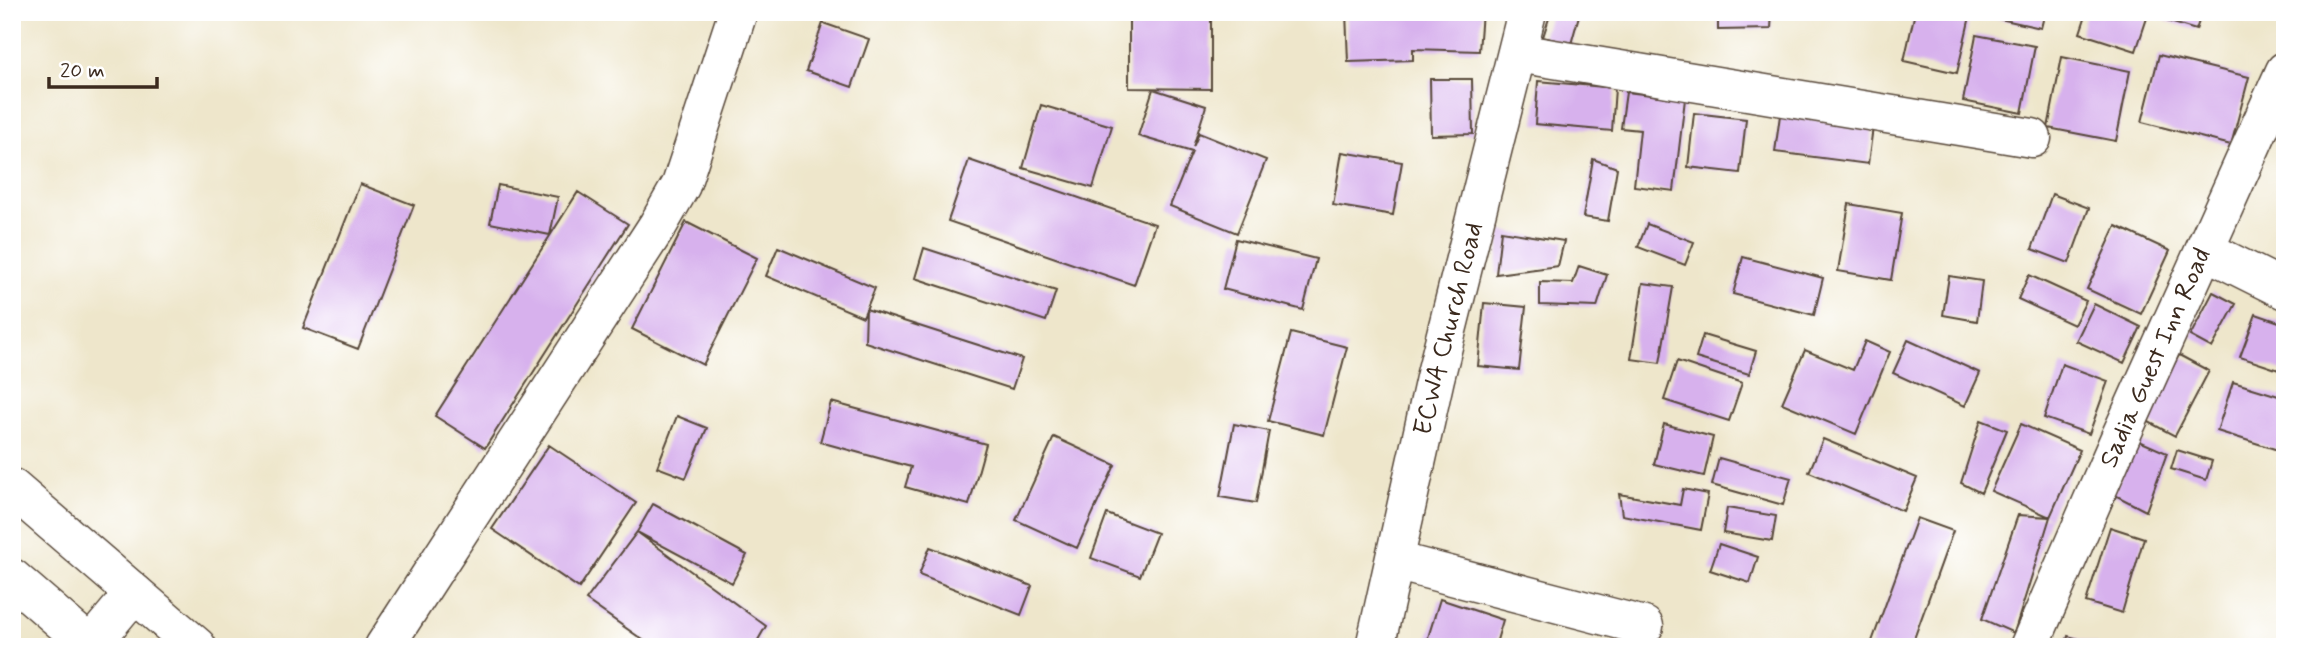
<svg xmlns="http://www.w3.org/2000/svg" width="2297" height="659" font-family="Mynerve,sans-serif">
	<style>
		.building { fill: #d7b1ed }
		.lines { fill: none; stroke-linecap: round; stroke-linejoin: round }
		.street-casing { stroke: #564638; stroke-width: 41 }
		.primary-casing { stroke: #564638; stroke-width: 41 }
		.street { stroke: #fff; stroke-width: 38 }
		.primary { stroke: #fff; stroke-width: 38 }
		.labels { text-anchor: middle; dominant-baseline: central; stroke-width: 6; stroke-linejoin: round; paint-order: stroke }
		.street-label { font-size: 26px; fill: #3b2a1e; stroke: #fff }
	</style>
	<rect width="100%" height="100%" fill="#fff"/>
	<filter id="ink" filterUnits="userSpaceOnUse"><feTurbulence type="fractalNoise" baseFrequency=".0143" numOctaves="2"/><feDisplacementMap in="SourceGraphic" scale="14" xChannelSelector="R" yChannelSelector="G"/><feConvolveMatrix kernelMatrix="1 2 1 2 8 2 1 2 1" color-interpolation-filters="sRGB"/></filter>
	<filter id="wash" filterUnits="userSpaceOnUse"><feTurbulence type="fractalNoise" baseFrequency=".00686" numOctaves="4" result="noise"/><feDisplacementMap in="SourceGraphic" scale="28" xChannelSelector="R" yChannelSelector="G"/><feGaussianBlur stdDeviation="1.57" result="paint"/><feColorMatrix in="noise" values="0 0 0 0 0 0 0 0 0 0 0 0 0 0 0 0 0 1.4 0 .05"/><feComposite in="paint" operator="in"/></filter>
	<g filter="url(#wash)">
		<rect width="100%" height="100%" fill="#eee6cb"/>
		<g id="blocks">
			<path class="building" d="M 1129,12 L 1211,12 L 1211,89 L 1129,88 Z
				M 1346,12 L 1482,12 L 1479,51 L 1413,49 L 1413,60 L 1348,62 Z
				M 1551,12 L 1580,12 L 1571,44 L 1543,37 Z
				M 1718,12 L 1772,12 L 1771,29 L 1718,30 Z
				M 1915,12 L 1971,12 L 1957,73 L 1904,61 Z
				M 1987,12 L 2045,12 L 2041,28 L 1986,16 Z
				M 2087,12 L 2149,12 L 2136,51 L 2080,33 Z
				M 2158,12 L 2202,12 L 2196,30 L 2157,18 Z
				M 823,23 L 869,39 L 852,87 L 806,71 Z
				M 1976,35 L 2035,46 L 2022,113 L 1963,101 Z
				M 2159,55 L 2249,77 L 2231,145 L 2142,122 Z
				M 2062,57 L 2130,71 L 2116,141 L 2048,128 Z
				M 1430,79 L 1472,79 L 1473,134 L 1431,135 Z
				M 1538,81 L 1615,88 L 1612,131 L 1535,124 Z
				M 1153,89 L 1206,106 L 1193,147 L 1199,133 L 1266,160 L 1237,233 L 1170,206 L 1192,152 L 1138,136 Z
				M 1626,92 L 1685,99 L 1674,191 L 1634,186 L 1640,130 L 1621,128 Z
				M 1041,105 L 1112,126 L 1093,188 L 1023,168 Z
				M 1694,113 L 1746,119 L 1740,173 L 1688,167 Z
				M 1780,115 L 1873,127 L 1868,164 L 1775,152 Z
				M 1342,152 L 1402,162 L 1393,215 L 1333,205 Z
				M 1593,159 L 1617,168 L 1608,221 L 1583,217 Z
				M 969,160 L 1155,224 L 1134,285 L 948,221 Z
				M 360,184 L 414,205 L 358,349 L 303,328 Z
				M 498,185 L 558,197 L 550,235 L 490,223 Z
				M 578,192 L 628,224 L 485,448 L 435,416 Z
				M 2052,194 L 2089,208 L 2069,263 L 2032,249 Z
				M 1849,204 L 1902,213 L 1891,280 L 1838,271 Z
				M 686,222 L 757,258 L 703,365 L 632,329 Z
				M 1647,224 L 1694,242 L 1685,265 L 1638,247 Z
				M 2116,226 L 2170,251 L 2141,314 L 2087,289 Z
				M 1501,231 L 1564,241 L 1558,266 L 1496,274 Z
				M 1236,239 L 1316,259 L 1303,310 L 1223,289 Z
				M 778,247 L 875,288 L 863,317 L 766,276 Z
				M 924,248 L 1056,291 L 1046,321 L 915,278 Z
				M 1743,257 L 1823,278 L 1814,315 L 1733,294 Z
				M 1579,266 L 1607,275 L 1597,307 L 1540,305 L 1540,282 L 1573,283 Z
				M 2029,275 L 2086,301 L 2074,325 L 2018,299 Z
				M 1949,276 L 1982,281 L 1977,321 L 1943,315 Z
				M 1643,283 L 1673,287 L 1660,363 L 1631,359 Z
				M 2213,292 L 2236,304 L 2212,348 L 2190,336 Z
				M 1484,303 L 1526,307 L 1519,370 L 1478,366 Z
				M 2094,304 L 2141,327 L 2124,363 L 2076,341 Z
				M 866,309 L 1022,359 L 1012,389 L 865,342 Z
				M 2256,314 L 2285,324 L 2285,372 L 2240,357 Z
				M 1291,333 L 1347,347 L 1324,435 L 1268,421 Z
				M 1703,335 L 1756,351 L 1749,374 L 1696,358 Z
				M 1908,340 L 1980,373 L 1965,406 L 1893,373 Z
				M 1865,341 L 1890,352 L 1856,434 L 1782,403 L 1805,350 L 1853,370 Z
				M 2179,355 L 2209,371 L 2175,436 L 2145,420 Z
				M 1677,361 L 1742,383 L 1729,421 L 1664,400 Z
				M 2062,364 L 2108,381 L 2089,434 L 2044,418 Z
				M 2233,382 L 2285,398 L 2285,428 L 2278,450 L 2217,431 Z
				M 831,402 L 986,444 L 969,505 L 905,487 L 911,467 L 820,442 Z
				M 677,416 L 707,428 L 686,478 L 657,467 Z
				M 1981,420 L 2007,430 L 1981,493 L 1961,483 Z
				M 1234,424 L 1269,431 L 1256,503 L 1220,497 Z
				M 1664,424 L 1713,437 L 1704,476 L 1654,464 Z
				M 2021,424 L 2080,450 L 2050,517 L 1991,491 Z
				M 1054,437 L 1115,465 L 1077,548 L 1016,520 Z
				M 1823,439 L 1917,478 L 1903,511 L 1809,472 Z
				M 2137,440 L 2167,453 L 2146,511 L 2113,494 Z
				M 549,445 L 636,503 L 579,588 L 492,529 Z
				M 2177,450 L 2212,461 L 2206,480 L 2171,469 Z
				M 1719,458 L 1791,478 L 1783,505 L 1712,485 Z
				M 1683,489 L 1708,494 L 1701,530 L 1622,515 L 1619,494 L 1680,505 Z
				M 653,504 L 747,555 L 732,583 L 637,532 Z
				M 1727,508 L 1776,516 L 1772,541 L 1723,533 Z
				M 1107,514 L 1157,533 L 1140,576 L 1091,558 Z
				M 2018,515 L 2050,517 L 2014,633 L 1982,619 Z
				M 1917,518 L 1953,531 L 1911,647 L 1870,647 Z
				M 2110,527 L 2144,538 L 2122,613 L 2086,602 Z
				M 637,532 L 766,626 L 758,640 L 769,647 L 653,647 L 586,600 Z
				M 1719,544 L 1758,557 L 1750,583 L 1710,570 Z
				M 930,547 L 1032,586 L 1021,615 L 919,575 Z
				M 1440,599 L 1503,620 L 1495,647 L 1425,647 Z
				M 2068,636 L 2097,644 L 2096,647 L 2065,647 Z"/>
		</g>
	</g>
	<g filter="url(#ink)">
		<use href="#blocks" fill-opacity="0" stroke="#564638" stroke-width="2"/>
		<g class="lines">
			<defs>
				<path id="street" d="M 1517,53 L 2032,138
					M 2205,250 L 2285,290
					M 1395,561 L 1644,626
					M 89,647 L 134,593
					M 384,647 L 658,225 L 681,185 L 738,12
					M 1375,647 L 1435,378 L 1527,12
					M 2029,647 L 2119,440 L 2285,71"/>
				<path id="primary" d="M 12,488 L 197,647
					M 12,578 L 92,647"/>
			</defs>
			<use href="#street" class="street-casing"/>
			<use href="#primary" class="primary-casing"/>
			<use href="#street" class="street"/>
			<use href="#primary" class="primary"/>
		</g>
	</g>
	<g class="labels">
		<g class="street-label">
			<text transform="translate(1449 329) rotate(-76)">ECWA Church Road</text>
			<text transform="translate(2156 358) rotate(-66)">Sadia Guest Inn Road</text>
		</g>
	</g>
	<rect width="2297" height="659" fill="none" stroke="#fff" stroke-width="42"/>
	<path d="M49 77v10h108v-10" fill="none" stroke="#3b2a1e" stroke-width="3.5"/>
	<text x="60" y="77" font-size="21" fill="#3b2a1e" stroke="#ffffff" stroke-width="5" paint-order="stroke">20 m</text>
</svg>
